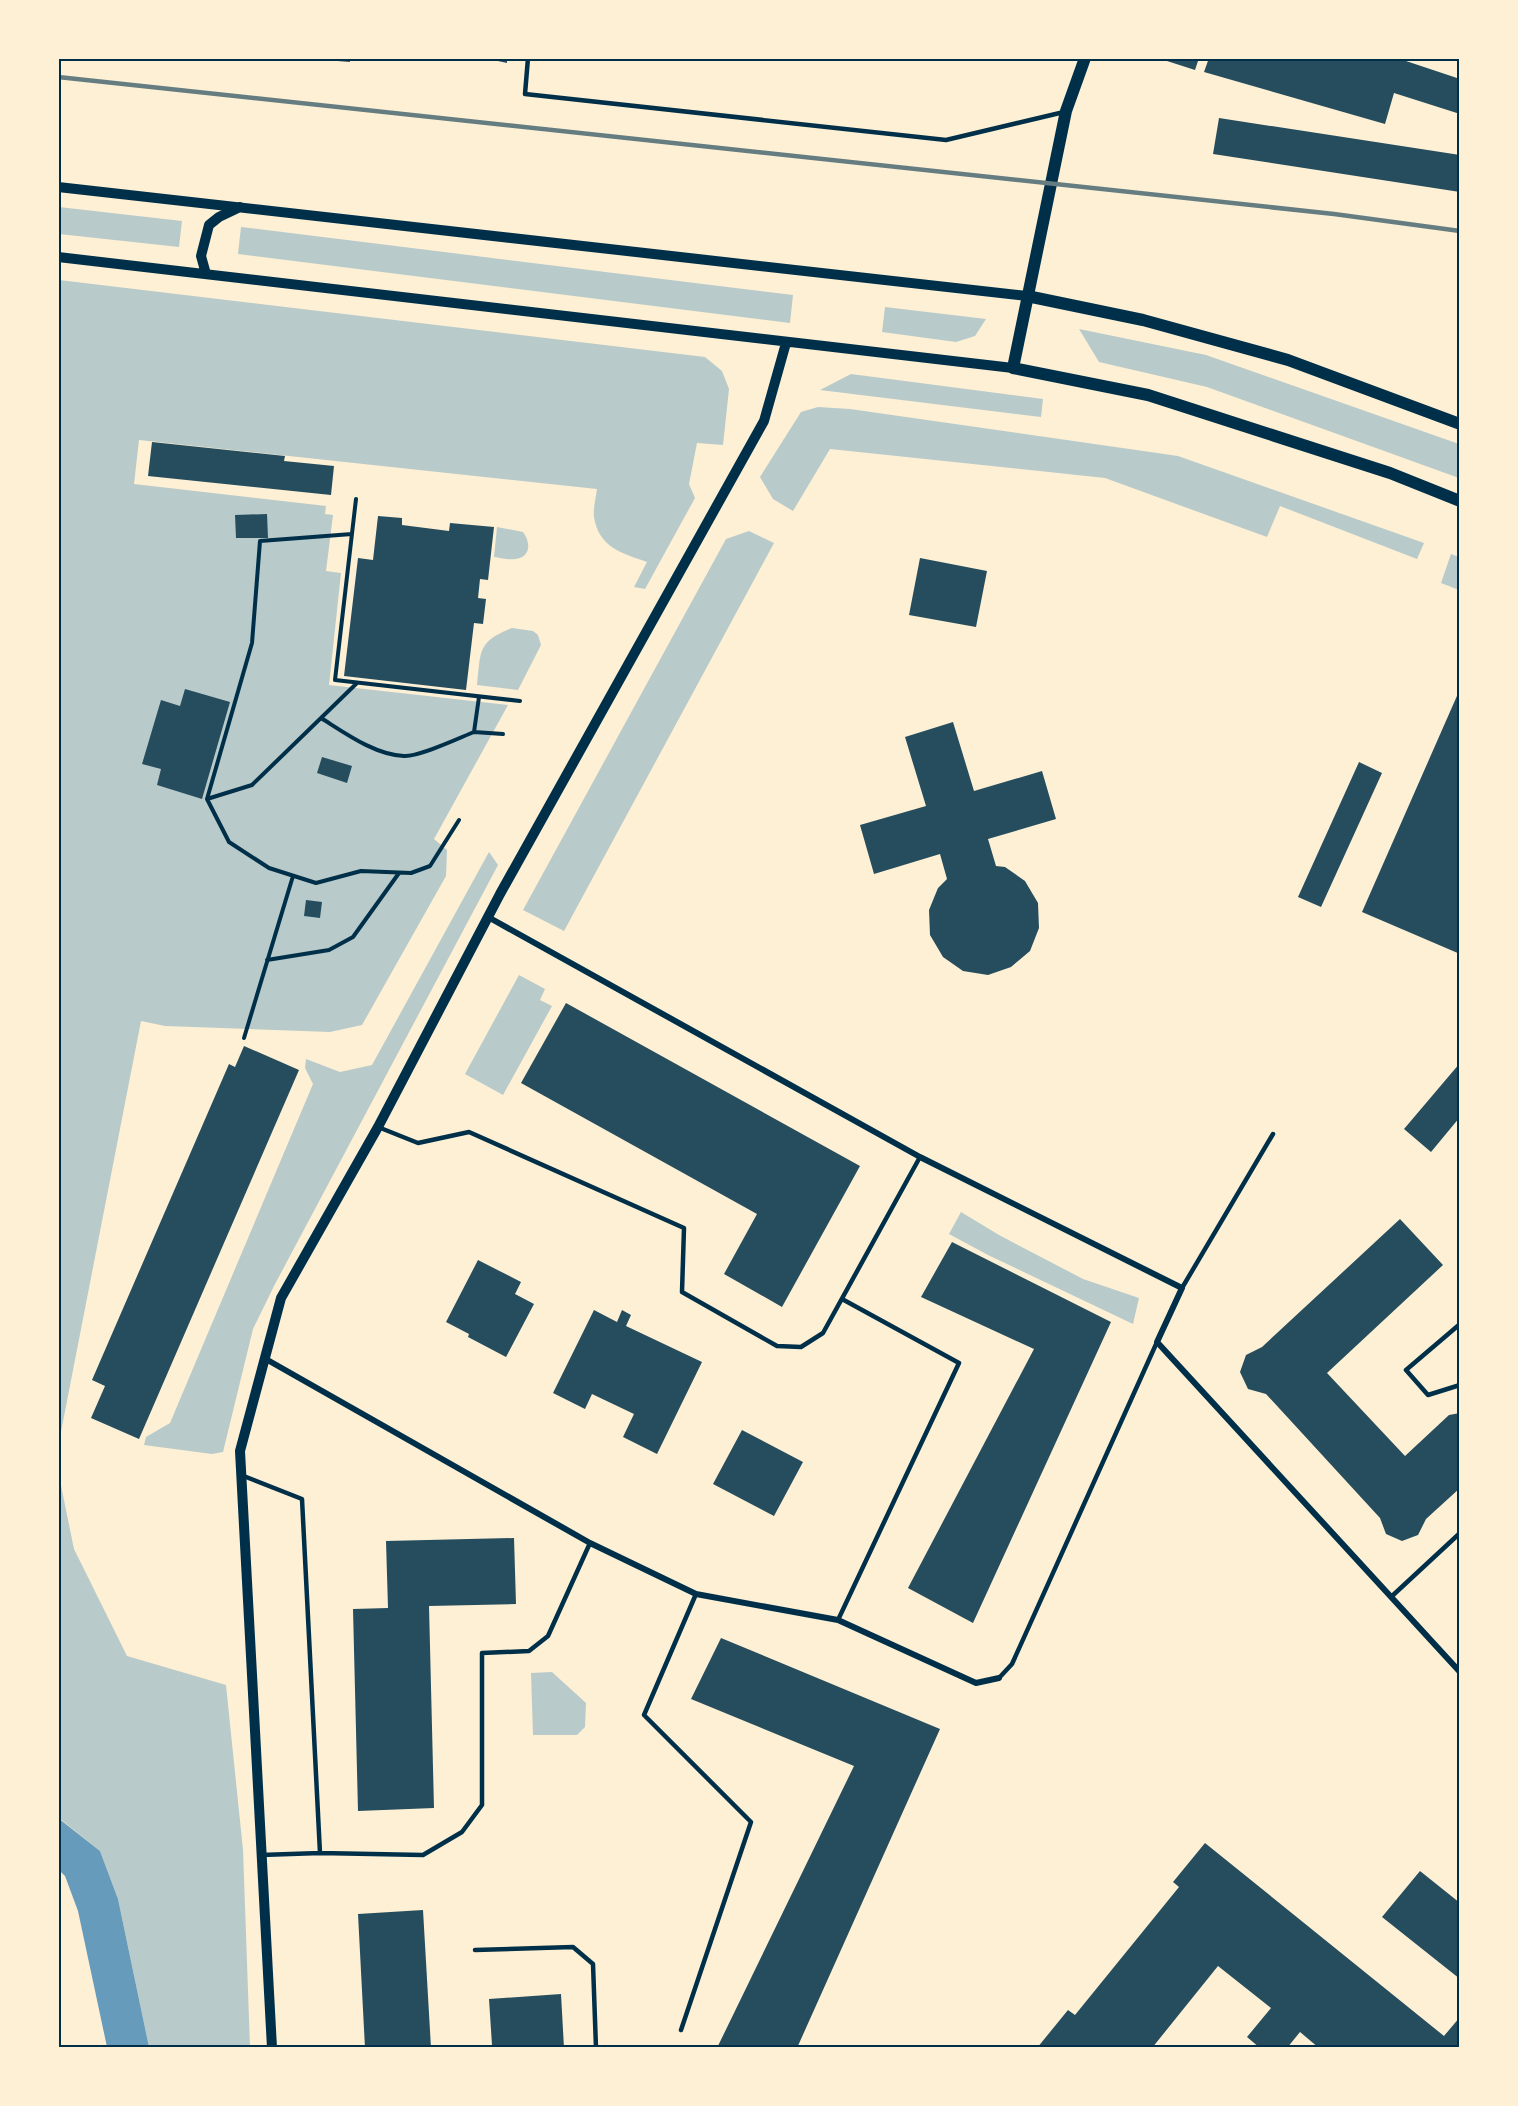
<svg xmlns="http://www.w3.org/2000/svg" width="1518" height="2106" font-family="Roboto,sans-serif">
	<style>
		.green { fill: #b9caca }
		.water { fill: #669bbc }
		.building { fill: #264d5e }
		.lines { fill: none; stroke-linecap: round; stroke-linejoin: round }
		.path { stroke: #003049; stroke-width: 4 }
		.service { stroke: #003049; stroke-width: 4.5 }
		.minor { stroke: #003049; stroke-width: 6 }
		.tertiary { stroke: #003049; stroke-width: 10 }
		.secondary { stroke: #003049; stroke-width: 12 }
		.rail { stroke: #657d81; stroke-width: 4.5 }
		.neatline { fill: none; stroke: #003049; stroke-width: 2 }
	</style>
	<rect width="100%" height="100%" fill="#fdf0d5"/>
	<path class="green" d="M 59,207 L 182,221 L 179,247 L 59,234 Z
		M 241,227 L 793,295 L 790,323 L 238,254 Z
		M 59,280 L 705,357 L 722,371 L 729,389 L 723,445 L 697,443 L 689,484 L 695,498 L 645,589 L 634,587 L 647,562 C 622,553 599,548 594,517 C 593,508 596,497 597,489 L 139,440 L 134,484 L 326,506 L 325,514 L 333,515 L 326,571 L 341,573 L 329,685 L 508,705 L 434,839 L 447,850 L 446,876 L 362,1025 L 330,1032 L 165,1026 L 141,1021 L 59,1442 Z
		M 885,307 L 986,319 L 975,336 L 956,342 L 882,332 Z
		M 1079,329 L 1206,355 L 1459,444 L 1459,478 L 1207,387 L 1099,362 Z
		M 851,374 L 1043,399 L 1041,417 L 820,390 Z
		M 818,407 L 850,409 L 1178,456 L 1424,543 L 1417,559 L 1280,506 L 1267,537 L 1105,478 L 830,449 L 793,511 L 773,499 L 760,477 L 801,412 Z
		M 497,527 L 523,532 C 529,540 532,553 520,558 C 512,561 501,558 494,557 Z
		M 749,531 L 774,543 L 564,931 L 523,910 L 726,539 Z
		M 1451,554 L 1459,557 L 1459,590 L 1441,583 Z
		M 512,628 L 533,631 L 538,635 L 541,645 L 518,690 L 477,685 C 481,651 477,642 512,628 Z
		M 489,852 L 498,865 L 274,1286 L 253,1329 L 223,1452 L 212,1454 L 144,1445 L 146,1437 L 170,1423 L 313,1084 L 305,1068 L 306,1059 L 340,1072 L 372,1065 Z
		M 519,975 L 545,989 L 540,1000 L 552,1006 L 503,1095 L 465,1074 Z
		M 961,1212 L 999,1235 L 1083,1279 L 1139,1298 L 1133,1324 L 988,1255 L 949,1234 Z
		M 58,1471 L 74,1549 L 127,1656 L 226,1685 L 243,1850 L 250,2047 L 149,2047 L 118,1899 L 100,1851 L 59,1818 Z
		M 552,1672 L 586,1703 L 585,1727 L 577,1735 L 533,1735 L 531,1673 Z"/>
	<path class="water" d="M 58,1818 L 100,1851 L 118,1899 L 149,2047 L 107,2047 L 78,1911 L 65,1876 L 59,1870 Z"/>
	<path class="building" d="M 325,58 L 350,58 L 350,62 L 325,60 Z
		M 484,58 L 507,58 L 507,63 Z
		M 1168,58 L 1199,58 L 1195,70 L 1167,61 Z
		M 1209,58 L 1397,58 L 1460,79 L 1460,114 L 1394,93 L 1385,124 L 1204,72 Z
		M 1219,118 L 1460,155 L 1460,192 L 1213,154 Z
		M 152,442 L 285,456 L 284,461 L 334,466 L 331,495 L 148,476 Z
		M 267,514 L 268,538 L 236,538 L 235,515 Z
		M 378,516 L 402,518 L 402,525 L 449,531 L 450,523 L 494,527 L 488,580 L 480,579 L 478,598 L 486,599 L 483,624 L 474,623 L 466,690 L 344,676 L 358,558 L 373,560 Z
		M 920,558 L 987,571 L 976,627 L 909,615 Z
		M 185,689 L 230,702 L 202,799 L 157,785 L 161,769 L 142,764 L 161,700 L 180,706 Z
		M 1460,689 L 1460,954 L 1362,912 Z
		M 953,722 L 974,791 L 1042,771 L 1056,819 L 988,839 L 996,866 L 1005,867 L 1025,881 L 1038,903 L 1039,928 L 1030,951 L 1011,967 L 988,975 L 963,971 L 943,957 L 930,935 L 929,910 L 938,888 L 947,879 L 940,854 L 874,874 L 860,825 L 926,806 L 905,737 Z
		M 322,757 L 352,766 L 347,783 L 317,773 Z
		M 1359,762 L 1382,773 L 1321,907 L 1298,897 Z
		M 306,900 L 322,902 L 320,918 L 304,916 Z
		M 566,1003 L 860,1166 L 782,1307 L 724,1274 L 757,1214 L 521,1083 Z
		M 244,1046 L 299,1070 L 139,1439 L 91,1418 L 105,1386 L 92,1380 L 229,1064 L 235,1067 Z
		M 1460,1063 L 1460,1117 L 1431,1152 L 1404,1129 Z
		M 1400,1219 L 1443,1265 L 1327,1373 L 1405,1456 L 1449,1415 L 1460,1413 L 1460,1488 L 1426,1519 L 1418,1535 L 1402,1541 L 1386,1534 L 1380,1518 L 1266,1394 L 1248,1389 L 1240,1372 L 1246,1355 L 1262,1347 Z
		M 952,1242 L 1111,1322 L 973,1623 L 908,1588 L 1034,1349 L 921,1297 Z
		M 478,1260 L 521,1282 L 515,1294 L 534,1304 L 506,1357 L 468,1337 L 469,1334 L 446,1322 Z
		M 594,1310 L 617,1322 L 622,1310 L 631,1315 L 626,1326 L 702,1362 L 657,1454 L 623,1437 L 634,1414 L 592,1394 L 585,1409 L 553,1393 Z
		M 742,1430 L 803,1462 L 774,1516 L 713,1484 Z
		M 514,1538 L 516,1604 L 429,1606 L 434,1808 L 358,1811 L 353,1609 L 388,1608 L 386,1541 Z
		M 721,1638 L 940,1729 L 797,2048 L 717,2048 L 854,1766 L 691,1699 Z
		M 1205,1843 L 1444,2036 L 1460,2017 L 1460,2048 L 1319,2048 L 1300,2032 L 1287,2048 L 1260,2048 L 1247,2037 L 1271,2008 L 1218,1966 L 1152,2048 L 1037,2048 L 1068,2010 L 1075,2015 L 1179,1887 L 1173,1882 Z
		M 1420,1871 L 1460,1903 L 1460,1979 L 1382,1917 Z
		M 423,1910 L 431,2048 L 365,2048 L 358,1914 Z
		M 561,1994 L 564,2048 L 481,2048 L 481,2046 L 492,2045 L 489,1999 Z"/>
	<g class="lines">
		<path class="path" d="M 356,499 L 335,680 L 520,701
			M 352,534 L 260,541 L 252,643 L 207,799 L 229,842 L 269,868 L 316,883 L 361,871 L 411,873 L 430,866 L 459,820
			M 321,718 C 345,733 375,755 404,756 C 419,757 459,738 474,732 L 479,697
			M 474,732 L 503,734
			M 207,799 L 252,785 L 357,683
			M 267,960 L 329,950 L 353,937 L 399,873
			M 244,1038 L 293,876"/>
		<path class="service" d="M 528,58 L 525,94 L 946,140 L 1064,112
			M 378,1127 L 418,1143 L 469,1132 L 684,1228 L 682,1292 L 777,1346 L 801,1347 L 823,1333 L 920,1157
			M 1182,1288 L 1273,1134
			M 1460,1324 L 1406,1370 L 1428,1395 L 1460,1385
			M 241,1475 L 302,1499 L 320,1853
			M 1391,1597 L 1460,1533
			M 838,1620 L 959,1363 L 842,1299
			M 999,1678 L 1012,1664 L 1157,1342
			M 261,1855 L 320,1853 L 423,1855 L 462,1832 L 482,1805 L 482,1653 L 529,1651 L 548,1636 L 590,1543
			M 475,1950 L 573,1947 L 593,1964 L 596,2048
			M 681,2030 L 751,1822 L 644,1715 L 696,1594"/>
		<path class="minor" d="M 488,917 L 920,1157 L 1182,1288 L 1157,1342 L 1460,1672
			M 264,1358 L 590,1543 L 696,1594 L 838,1620 L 976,1683 L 999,1678"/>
		<path class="tertiary" d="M 58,187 L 1027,296
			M 58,257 L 1013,368
			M 206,274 L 201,256 L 209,225 L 219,217 L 240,207
			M 272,2048 L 240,1451 L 281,1298 L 378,1127 L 500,894 L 764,421 L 786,343"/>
		<path class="secondary" d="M 1085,58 L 1066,111 L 1013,368 L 1148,395 L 1390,473 L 1460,501
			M 1027,296 L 1143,320 L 1288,360 L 1460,424"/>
		<path class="rail" d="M 58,77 L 1334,214 L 1460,231"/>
	</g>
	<rect width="1518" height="2106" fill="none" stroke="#fdf0d5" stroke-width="120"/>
	<rect x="60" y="60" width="1398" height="1986" class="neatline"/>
</svg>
